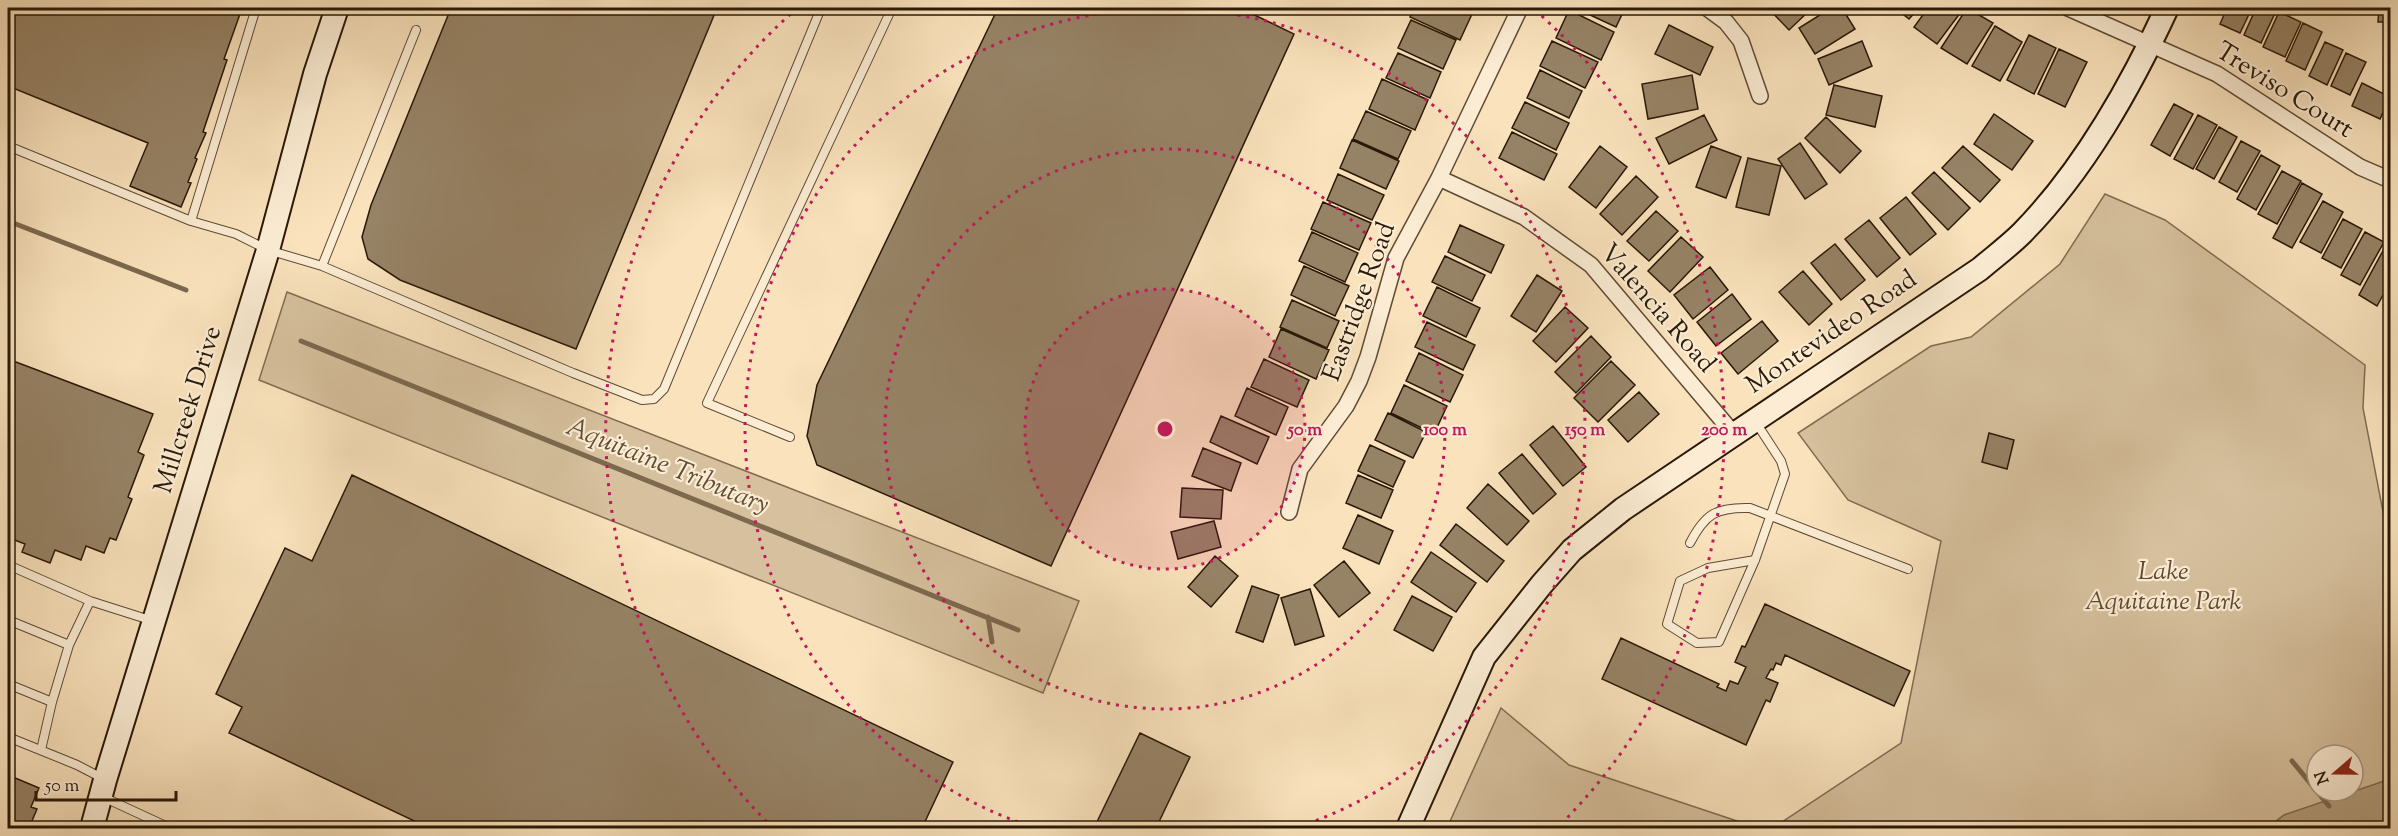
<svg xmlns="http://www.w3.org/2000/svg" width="2398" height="836" font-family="'Sorts Mill Goudy',serif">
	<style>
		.green { fill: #d6c09d; stroke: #806c52; stroke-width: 1.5; fill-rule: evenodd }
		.water { fill: #b39e7e; stroke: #7c694e; stroke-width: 1.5 }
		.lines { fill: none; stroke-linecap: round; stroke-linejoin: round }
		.stream { stroke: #7c694e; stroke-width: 5 }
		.building { fill: #968265; stroke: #2a1907; stroke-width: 1.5 }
		.lane-casing { stroke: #5e4b34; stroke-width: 10 }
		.street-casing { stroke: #5e4b34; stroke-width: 18 }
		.secondary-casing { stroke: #2a1907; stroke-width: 26 }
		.lane { stroke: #fbecd3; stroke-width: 8 }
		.street { stroke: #fbecd3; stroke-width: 15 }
		.secondary { stroke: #fbecd3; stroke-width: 22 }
		.ring { fill: none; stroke: #c2185b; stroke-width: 3; stroke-dasharray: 3 6 }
		.labels { text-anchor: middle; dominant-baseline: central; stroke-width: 4.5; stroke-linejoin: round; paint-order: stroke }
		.street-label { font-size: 26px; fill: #2a1907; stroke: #fbecd3 }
		.park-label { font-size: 26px; font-style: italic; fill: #5e4b34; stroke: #fbecd3 }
		.water-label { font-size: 27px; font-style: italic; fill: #614e37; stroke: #fbecd3 }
		.centre { fill: #c2185b; stroke: #fbecd3; stroke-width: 3 }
		.ring-label { font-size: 18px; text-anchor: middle; font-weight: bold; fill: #c2185b; stroke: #fbecd3; stroke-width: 4.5; stroke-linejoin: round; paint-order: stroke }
	</style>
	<rect width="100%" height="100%" fill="#f9e2bc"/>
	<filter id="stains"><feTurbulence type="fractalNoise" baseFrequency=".00333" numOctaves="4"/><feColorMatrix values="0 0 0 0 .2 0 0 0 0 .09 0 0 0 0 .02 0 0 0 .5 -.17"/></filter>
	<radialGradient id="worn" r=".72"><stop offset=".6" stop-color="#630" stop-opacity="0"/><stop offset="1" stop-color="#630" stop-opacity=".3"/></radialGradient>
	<path class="green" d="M 2105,194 L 2165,220 L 2365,365 L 2363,408 L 2390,548 L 2390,828 L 1773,828 L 1901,743 L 1941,541 L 1848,500 L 1798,433 L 1931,346 L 1971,337 L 2060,264 ZM 2317,755 L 2353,755 L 2353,791 L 2317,791 Z
		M 287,292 L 1079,601 L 1043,693 L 259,380 Z
		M 1501,708 L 1569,765 L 1758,828 L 1447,828 Z"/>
	<path class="water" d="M 2390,779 L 2390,828 L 2267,828 L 2284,815 Z"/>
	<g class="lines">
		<path class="stream" d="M 8,221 L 186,290
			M 301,341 L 1018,630
			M 988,617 L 992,642
			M 2292,761 L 2329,806"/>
	</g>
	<path class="building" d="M 8,8 L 240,8 L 239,10 L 241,11 L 224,59 L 227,60 L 203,132 L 206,133 L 195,158 L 197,159 L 188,182 L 191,183 L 181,207 L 130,186 L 148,143 L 8,86 Z
		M 451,8 L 717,8 L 576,349 L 400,280 L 368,259 L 362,237 L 371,205 Z
		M 998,8 L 1240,8 L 1294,34 L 1051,566 L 817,465 L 807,436 L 817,385 Z
		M 1415,8 L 1464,8 L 1473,12 L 1460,40 L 1410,17 Z
		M 1575,8 L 1625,8 L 1616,27 Z
		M 1768,8 L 1812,8 L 1789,30 Z
		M 1831,8 L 1842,8 L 1855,29 L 1815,54 L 1799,28 Z
		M 1895,8 L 1919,8 L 1909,19 Z
		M 1928,8 L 1964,8 L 1937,44 L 1914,27 Z
		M 1967,8 L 1993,23 L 1967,64 L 1941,48 Z
		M 2227,8 L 2252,8 L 2240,33 L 2220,24 Z
		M 2256,8 L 2264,8 L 2275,13 L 2261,43 L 2244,35 Z
		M 2379,8 L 2390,8 L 2390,22 L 2378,22 Z
		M 1569,10 L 1614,32 L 1601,60 L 1556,38 Z
		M 2279,12 L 2301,22 L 2285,57 L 2263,47 Z
		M 1411,20 L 1456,40 L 1443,69 L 1398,48 Z
		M 2303,23 L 2322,32 L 2305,70 L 2286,61 Z
		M 1669,25 L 1713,47 L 1700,75 L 1655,54 Z
		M 1995,26 L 2022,42 L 2000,81 L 1972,66 Z
		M 2029,35 L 2056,48 L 2034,94 L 2007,80 Z
		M 1552,41 L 1598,62 L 1585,88 L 1540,66 Z
		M 1862,41 L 1872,66 L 1829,85 L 1818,59 Z
		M 2325,42 L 2343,50 L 2327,85 L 2309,76 Z
		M 2059,49 L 2087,62 L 2065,107 L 2038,94 Z
		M 1398,53 L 1441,72 L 1430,98 L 1386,78 Z
		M 2346,53 L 2366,62 L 2350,95 L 2331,86 Z
		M 1540,70 L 1582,91 L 1569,118 L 1527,98 Z
		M 1692,75 L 1698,109 L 1648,119 L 1642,84 Z
		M 1382,79 L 1428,100 L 1415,130 L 1369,109 Z
		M 2362,83 L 2390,97 L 2380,119 L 2352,106 Z
		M 1834,85 L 1882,96 L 1875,127 L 1826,115 Z
		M 1525,102 L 1569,123 L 1556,150 L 1512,128 Z
		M 2174,104 L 2193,114 L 2170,156 L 2151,145 Z
		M 1366,111 L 1411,131 L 1398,159 L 1353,139 Z
		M 1994,114 L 2033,141 L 2012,170 L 1974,144 Z
		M 1704,115 L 1717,140 L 1669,164 L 1656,138 Z
		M 2198,115 L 2217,125 L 2193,169 L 2174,159 Z
		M 1826,117 L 1861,151 L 1840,173 L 1805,138 Z
		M 2219,127 L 2237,137 L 2214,179 L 2196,169 Z
		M 1512,132 L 1557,154 L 1544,180 L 1499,158 Z
		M 1352,140 L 1399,161 L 1386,189 L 1340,168 Z
		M 2241,141 L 2260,151 L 2237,192 L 2219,182 Z
		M 1800,143 L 1827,184 L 1805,199 L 1778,159 Z
		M 1600,146 L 1627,167 L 1596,208 L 1569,187 Z
		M 1711,146 L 1741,157 L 1726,198 L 1696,187 Z
		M 1963,146 L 2000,180 L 1980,202 L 1942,168 Z
		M 2261,155 L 2280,166 L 2256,210 L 2237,199 Z
		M 1748,158 L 1781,166 L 1769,215 L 1736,207 Z
		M 2282,171 L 2301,181 L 2277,224 L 2258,214 Z
		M 1934,172 L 1970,208 L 1948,230 L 1912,193 Z
		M 1338,174 L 1384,195 L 1372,220 L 1327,200 Z
		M 1636,176 L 1658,197 L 1622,235 L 1600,214 Z
		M 2302,183 L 2322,194 L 2292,248 L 2273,238 Z
		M 1906,197 L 1936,234 L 1910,255 L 1880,218 Z
		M 2323,201 L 2343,212 L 2321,253 L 2300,242 Z
		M 1323,202 L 1371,223 L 1359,250 L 1311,229 Z
		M 1656,211 L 1678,231 L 1649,261 L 1627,241 Z
		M 2343,219 L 2362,229 L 2341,268 L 2322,258 Z
		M 1869,220 L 1900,258 L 1877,277 L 1845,239 Z
		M 1460,225 L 1504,245 L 1491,273 L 1448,252 Z
		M 1312,232 L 1358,253 L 1345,282 L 1299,261 Z
		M 2365,232 L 2384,242 L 2360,285 L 2341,275 Z
		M 1681,237 L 1703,257 L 1670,292 L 1648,271 Z
		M 1835,244 L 1865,280 L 1841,300 L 1811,263 Z
		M 2385,247 L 2390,250 L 2390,282 L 2377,306 L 2359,295 Z
		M 1445,256 L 1485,275 L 1472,301 L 1432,282 Z
		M 1304,266 L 1349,286 L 1335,316 L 1291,295 Z
		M 1710,267 L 1728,290 L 1693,319 L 1674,295 Z
		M 1803,271 L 1832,304 L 1809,325 L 1779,292 Z
		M 1537,275 L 1562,291 L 1536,332 L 1511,316 Z
		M 1437,287 L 1480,308 L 1466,337 L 1423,316 Z
		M 1732,294 L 1751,319 L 1716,346 L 1697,322 Z
		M 1292,300 L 1339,321 L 1327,348 L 1280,327 Z
		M 1565,307 L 1588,328 L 1556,362 L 1533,341 Z
		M 1762,321 L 1778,341 L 1738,374 L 1721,353 Z
		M 1427,322 L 1475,345 L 1463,370 L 1415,347 Z
		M 1281,329 L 1329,350 L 1316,379 L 1269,357 Z
		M 1591,336 L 1611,357 L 1576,393 L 1555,372 Z
		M 1419,353 L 1463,375 L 1450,402 L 1406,381 Z
		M 8,359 L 153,414 L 138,452 L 144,455 L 128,497 L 132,499 L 116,540 L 110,538 L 104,553 L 86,546 L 81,560 L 55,550 L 50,563 L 22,552 L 25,544 L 12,539 L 8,547 Z
		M 1264,359 L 1309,380 L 1297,407 L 1251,387 Z
		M 1611,361 L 1635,385 L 1598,422 L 1574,398 Z
		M 1404,385 L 1447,406 L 1434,434 L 1391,413 Z
		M 1247,388 L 1288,407 L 1276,435 L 1235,416 Z
		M 1639,392 L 1659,414 L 1628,442 L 1608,420 Z
		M 1388,413 L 1426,432 L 1413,458 L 1375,440 Z
		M 1221,416 L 1269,437 L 1257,464 L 1210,442 Z
		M 1553,426 L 1586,467 L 1563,486 L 1530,445 Z
		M 1989,433 L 2014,440 L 2007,469 L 1982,462 Z
		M 1370,445 L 1405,461 L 1393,487 L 1358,471 Z
		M 1203,448 L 1241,463 L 1231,491 L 1192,476 Z
		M 1522,454 L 1556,494 L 1533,514 L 1499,473 Z
		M 352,475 L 953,762 L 922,828 L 429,828 L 229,733 L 242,707 L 216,694 L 285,548 L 312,561 Z
		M 1358,475 L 1393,490 L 1381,518 L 1346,503 Z
		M 1488,484 L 1529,521 L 1507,545 L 1467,508 Z
		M 1182,488 L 1223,490 L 1221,519 L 1180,517 Z
		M 1358,515 L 1393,531 L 1379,564 L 1343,548 Z
		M 1214,521 L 1221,547 L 1178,559 L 1171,532 Z
		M 1456,524 L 1504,561 L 1487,582 L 1440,545 Z
		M 1431,552 L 1476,583 L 1456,612 L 1411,582 Z
		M 1215,556 L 1238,576 L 1211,607 L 1188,587 Z
		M 1344,561 L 1370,593 L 1339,617 L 1314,585 Z
		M 1252,586 L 1279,595 L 1263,642 L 1236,632 Z
		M 1310,589 L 1324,636 L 1295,645 L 1281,598 Z
		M 1412,596 L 1452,617 L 1433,651 L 1394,630 Z
		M 1765,604 L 1910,671 L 1894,706 L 1785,655 L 1781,665 L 1776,663 L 1773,670 L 1771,669 L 1766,678 L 1778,683 L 1770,702 L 1766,700 L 1746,745 L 1602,679 L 1621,638 L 1719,684 L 1717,687 L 1726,691 L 1730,681 L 1738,684 L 1746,667 L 1735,662 L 1742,646 L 1745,647 Z
		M 1140,733 L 1190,757 L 1156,828 L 1094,828 Z
		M 8,775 L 39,788 L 31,807 L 37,809 L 29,828 L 8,828 Z"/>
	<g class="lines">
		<defs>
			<path id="lane" d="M 8,146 L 191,221 L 236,234 L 268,250 L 322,266 L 573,373 L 642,400 L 654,399 L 664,389 L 821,8
				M 191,221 L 256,8
				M 322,266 L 416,30
				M 790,437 L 707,403 L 892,8
				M 1690,543 C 1705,514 1716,507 1750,508 L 1908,569
				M 1755,560 L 1708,568 L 1680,581 L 1667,624 L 1697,643 L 1719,642 L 1755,560 L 1785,474 L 1781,461 L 1755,421
				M 8,565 L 90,601
				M 8,620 L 69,645
				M 8,684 L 52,702
				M 8,737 L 77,765 L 102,778
				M 41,750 L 52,702 L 69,645 L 90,601 L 153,621
				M 103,797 L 170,828"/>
			<path id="street" d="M 1707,8 L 1726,22 L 1741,41 L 1760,96
				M 2068,8 L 2217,74 L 2360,167 L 2390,180
				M 1439,178 L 1524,217 L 1591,265 L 1733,433
				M 1289,512 L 1300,469 L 1346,406 L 1359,381 L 1368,357 L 1396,258 L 1439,178 L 1520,8"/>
			<path id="secondary" d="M 92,828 L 105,780 L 268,250 L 315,74 L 337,8
				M 1408,828 L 1484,657 L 1542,584 L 1572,550 L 1623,509 L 1980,269 C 1994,257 2009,246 2022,233 C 2084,170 2130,88 2167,8"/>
		</defs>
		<use href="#lane" class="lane-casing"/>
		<use href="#street" class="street-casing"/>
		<use href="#secondary" class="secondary-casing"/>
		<use href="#lane" class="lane"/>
		<use href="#street" class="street"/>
		<use href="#secondary" class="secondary"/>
	</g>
	<circle cx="1165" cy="429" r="140" fill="#c2185b" fill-opacity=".12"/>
	<g class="ring">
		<circle cx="1165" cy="429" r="140"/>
		<circle cx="1165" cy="429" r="280"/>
		<path d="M1035 828A420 420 0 1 1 1295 828"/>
		<path d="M773 828A559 559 0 0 1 795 10M1535 10A559 559 0 0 1 1557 828"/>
	</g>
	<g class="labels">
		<g class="street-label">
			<text transform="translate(2284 91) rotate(32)">Treviso Court</text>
			<text transform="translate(1360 302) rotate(-70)">Eastridge Road</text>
			<text transform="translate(1657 309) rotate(49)">Valencia Road</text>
			<text transform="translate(1832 333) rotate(-34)">Montevideo Road</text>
			<text transform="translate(189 410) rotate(-73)">Millcreek Drive</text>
		</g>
		<g class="park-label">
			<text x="2163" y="572">Lake<tspan x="2163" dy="30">Aquitaine Park</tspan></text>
		</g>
		<g class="water-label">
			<text transform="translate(667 467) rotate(22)">Aquitaine Tributary</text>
		</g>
	</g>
	<circle cx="1165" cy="429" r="9" class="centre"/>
	<g class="ring-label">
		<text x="1305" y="435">50 m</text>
		<text x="1445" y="435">100 m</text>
		<text x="1585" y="435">150 m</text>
		<text x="1724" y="435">200 m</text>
	</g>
	<rect width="2398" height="836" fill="none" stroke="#f9e2bc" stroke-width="30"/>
	<rect x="9" y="9" width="2380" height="818" fill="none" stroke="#2a1907" stroke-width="3"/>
	<rect x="15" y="15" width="2368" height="806" fill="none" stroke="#2a1907" stroke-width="1.5"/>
	<g transform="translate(2335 773) rotate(250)"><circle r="28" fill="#fbecd3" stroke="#a79881" stroke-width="1.5"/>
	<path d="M0-4.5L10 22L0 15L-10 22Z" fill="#8f2418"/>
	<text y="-9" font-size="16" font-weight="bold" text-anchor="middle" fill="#2a1907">N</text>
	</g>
	<path d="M36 791v9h140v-9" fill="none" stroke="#2a1907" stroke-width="3"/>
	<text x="45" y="791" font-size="18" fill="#2a1907" stroke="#fbecd3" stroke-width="4.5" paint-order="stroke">50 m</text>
	<rect width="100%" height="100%" filter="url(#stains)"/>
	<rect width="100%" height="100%" fill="url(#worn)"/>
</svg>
